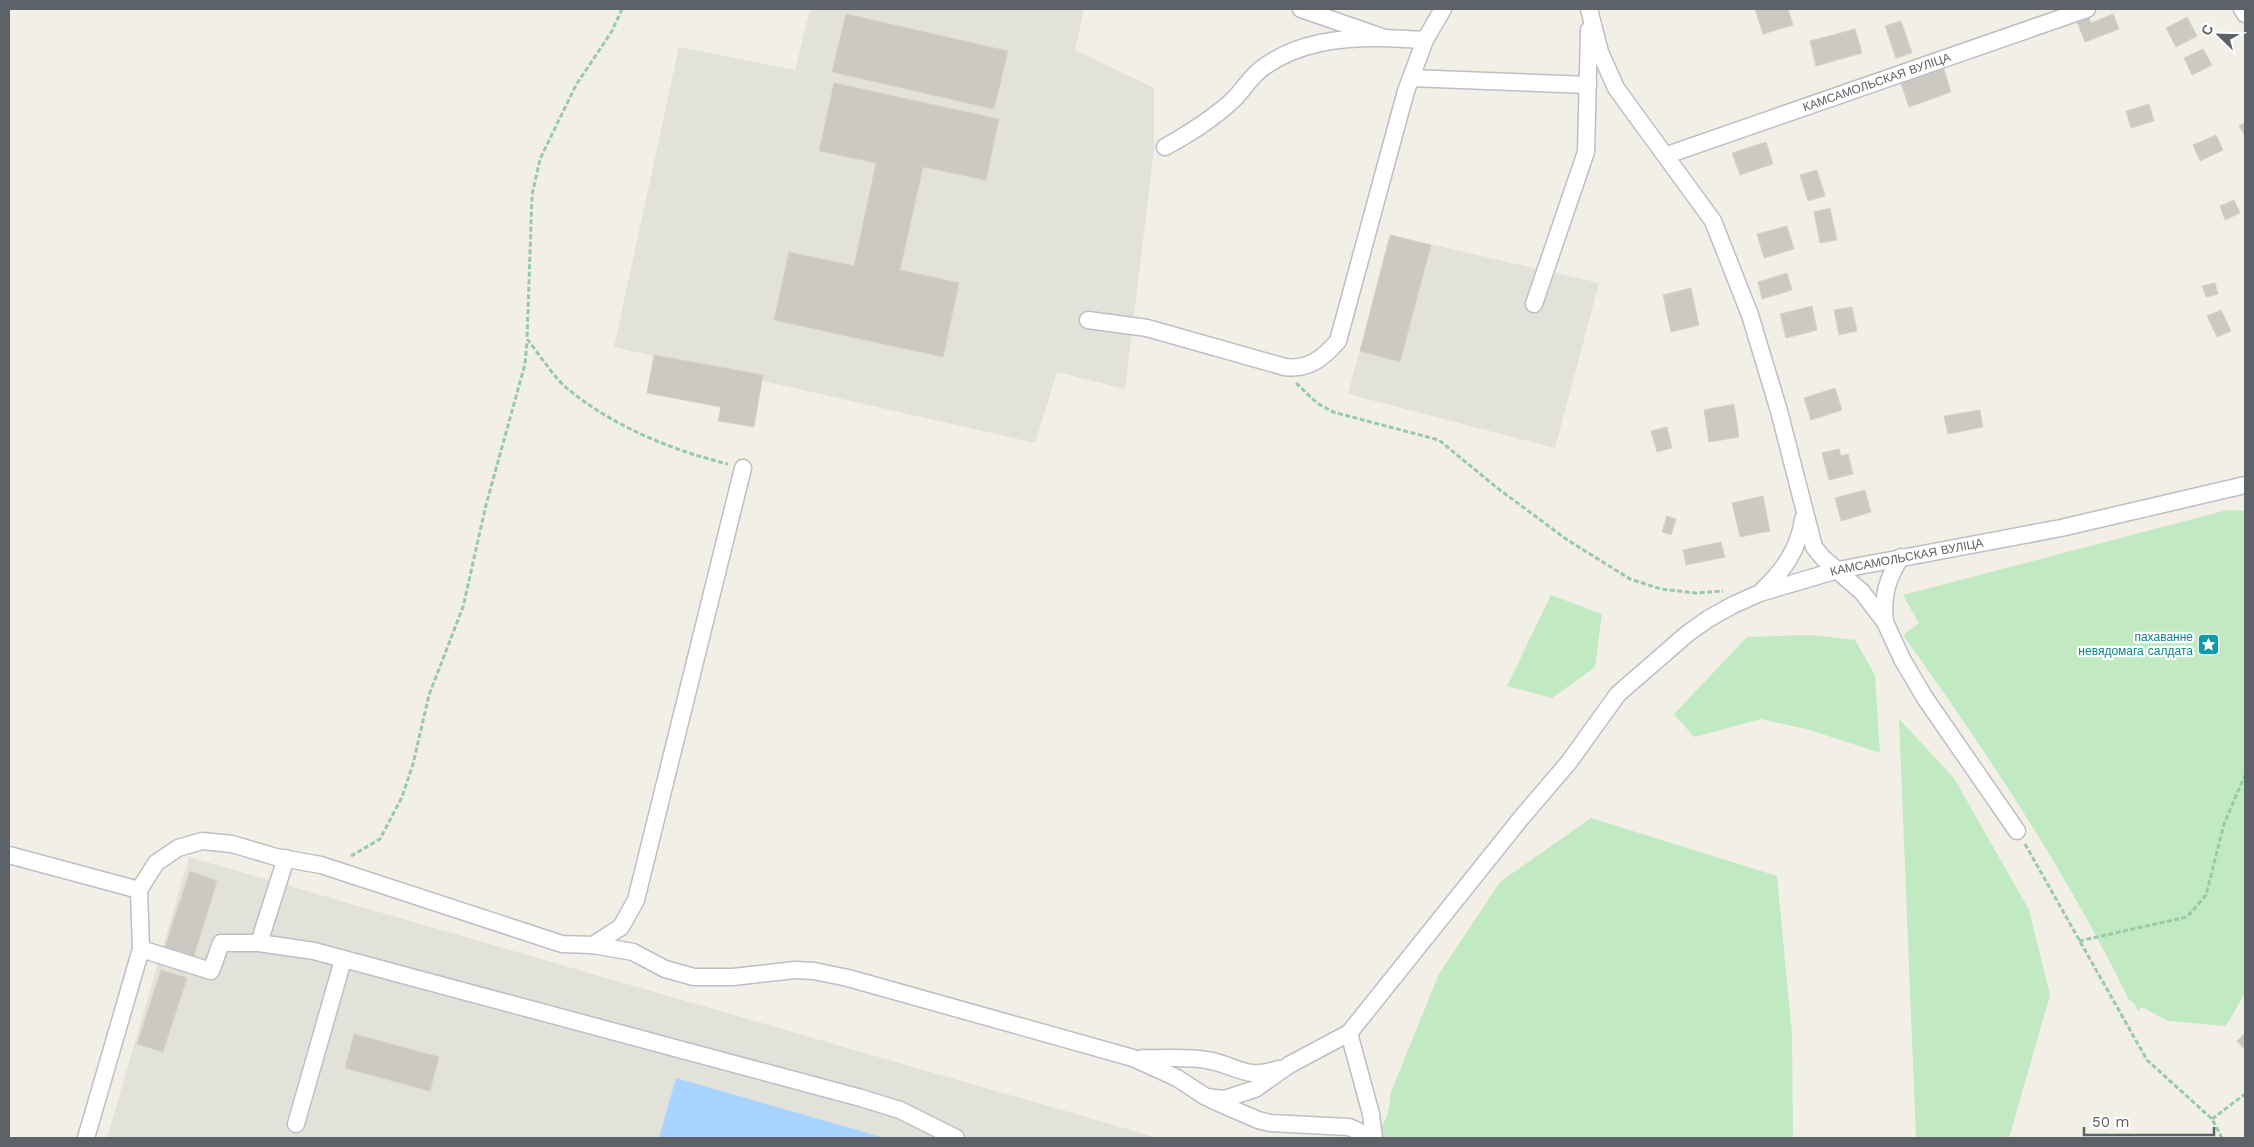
<svg xmlns="http://www.w3.org/2000/svg" width="2254" height="1147" font-family="'Work Sans',sans-serif">
	<style>
		.industrial { fill: #e2e1da }
		.green { fill: #c1eac3 }
		.water { fill: #a8d4ff }
		.building { fill: #ccc9c3; stroke: #d7d2c4 }
		.lines { fill: none; stroke-linecap: round; stroke-linejoin: round }
		.minor-casing { stroke: #bebfc6; stroke-width: 19 }
		.path { stroke: #98caa9; stroke-width: 3; stroke-dasharray: 5 2.5; stroke-linecap: butt }
		.minor { stroke: #fff; stroke-width: 16 }
		.labels { text-anchor: middle; dominant-baseline: central; stroke-width: 4.5; stroke-linejoin: round; paint-order: stroke }
		.street-label { font-size: 12px; fill: #5d6168; stroke: #fff }
		.culture-label { font-size: 12px; fill: #0d838f; stroke: #fff; text-anchor: end }
	</style>
	<rect width="100%" height="100%" fill="#f1efe6"/>
	<path class="industrial" d="M 810,9 L 1084,9 L 1075,50 L 1154,88 L 1154,150 L 1125,389 L 1057,372 L 1035,443 L 614,347 L 679,47 L 795,70 Z
		M 1390,235 L 1599,283 L 1555,448 L 1348,394 Z
		M 189,857 L 1158,1138 L 107,1138 Z"/>
	<path class="green" d="M 2227,510 L 2245,511 L 2245,993 L 2226,1026 L 2168,1021 L 2142,1007 L 2138,1011 L 2134,1003 L 2129,1000 C 2067,872 1986,751 1903,635 L 1919,623 L 1903,595 Z
		M 1551,595 L 1602,614 L 1595,667 L 1552,698 L 1507,686 Z
		M 1810,635 L 1855,640 L 1875,675 L 1880,753 L 1810,730 L 1761,719 L 1694,737 L 1674,714 L 1747,637 Z
		M 1899,719 L 1954,778 L 2029,910 L 2050,995 L 2009,1138 L 1916,1138 Z
		M 1591,818 L 1777,876 L 1792,1035 L 1793,1138 L 1372,1138 C 1387,1122 1389,1114 1391,1092 L 1439,974 L 1500,882 Z"/>
	<path class="water" d="M 676,1078 L 885,1138 L 659,1138 Z"/>
	<path class="building" d="M 1755,9 L 1788,9 L 1793,25 L 1763,34 Z
		M 846,14 L 1008,51 L 994,109 L 832,72 Z
		M 2113,14 L 2119,29 L 2085,42 L 2077,22 L 2089,17 L 2091,23 Z
		M 2187,17 L 2197,36 L 2176,47 L 2166,28 Z
		M 1901,21 L 1912,53 L 1896,58 L 1885,26 Z
		M 1855,29 L 1862,53 L 1816,66 L 1810,41 Z
		M 2203,49 L 2212,65 L 2192,75 L 2184,58 Z
		M 1942,63 L 1951,92 L 1909,107 L 1899,78 Z
		M 834,83 L 999,119 L 986,180 L 923,167 L 900,270 L 959,283 L 943,357 L 774,320 L 789,252 L 854,266 L 876,163 L 819,151 Z
		M 2149,104 L 2154,121 L 2131,128 L 2126,111 Z
		M 2245,122 L 2245,136 L 2239,126 Z
		M 2216,135 L 2223,150 L 2200,161 L 2193,145 Z
		M 1766,142 L 1773,164 L 1740,175 L 1732,153 Z
		M 1817,170 L 1825,196 L 1808,201 L 1800,175 Z
		M 2234,200 L 2240,213 L 2225,220 L 2220,206 Z
		M 1830,208 L 1837,240 L 1820,243 L 1814,212 Z
		M 1787,226 L 1794,249 L 1764,258 L 1757,234 Z
		M 1390,235 L 1431,245 L 1400,362 L 1360,351 Z
		M 1787,273 L 1792,290 L 1762,299 L 1758,282 Z
		M 2215,283 L 2218,294 L 2206,297 L 2202,286 Z
		M 1691,288 L 1699,325 L 1671,332 L 1663,295 Z
		M 1812,306 L 1817,330 L 1786,338 L 1780,314 Z
		M 1852,307 L 1857,331 L 1839,335 L 1834,310 Z
		M 2221,310 L 2231,331 L 2217,337 L 2207,316 Z
		M 654,355 L 763,375 L 754,427 L 718,421 L 721,407 L 647,393 Z
		M 1835,388 L 1842,410 L 1811,420 L 1804,398 Z
		M 1734,404 L 1739,437 L 1709,442 L 1704,410 Z
		M 1980,410 L 1983,427 L 1948,434 L 1944,416 Z
		M 1667,427 L 1672,448 L 1657,452 L 1651,431 Z
		M 1839,449 L 1841,456 L 1848,454 L 1853,474 L 1829,480 L 1822,453 Z
		M 1865,490 L 1871,512 L 1841,521 L 1835,498 Z
		M 1763,496 L 1770,531 L 1740,537 L 1732,503 Z
		M 1667,516 L 1676,519 L 1671,535 L 1662,532 Z
		M 1721,542 L 1725,557 L 1686,565 L 1683,550 Z
		M 190,871 L 217,881 L 194,956 L 165,947 Z
		M 161,970 L 187,978 L 163,1052 L 137,1044 Z
		M 2245,1033 L 2245,1050 L 2237,1041 Z
		M 354,1034 L 439,1057 L 430,1091 L 345,1068 Z"/>
	<g class="lines">
		<defs>
			<g id="minor">
				<path d="M 1301,9 L 1385,38 L 1425,40"/>
				<path d="M 1589,9 L 1600,52 L 1616,88 L 1713,221 L 1750,315 L 1779,411 L 1814,547 L 1823,558 L 1862,592 L 1885,622 L 1902,659 L 1925,698 L 2017,831"/>
				<path d="M 2242,9 L 2245,14"/>
				<path d="M 1411,78 L 1588,85"/>
				<path d="M 1165,147 C 1190,133 1213,119 1234,99 C 1243,90 1250,78 1260,70 C 1295,42 1342,37 1385,38"/>
				<path id="s1" d="M 1667,155 L 2087,9"/>
				<path d="M 1534,304 L 1586,152 L 1589,30"/>
				<path d="M 1088,320 L 1147,328 L 1285,367 C 1309,370 1323,358 1338,341 L 1406,91 L 1425,40 L 1443,9"/>
				<path d="M 1762,591 C 1783,571 1799,549 1803,519"/>
				<path d="M 1885,622 C 1882,596 1887,579 1901,557"/>
				<path d="M 9,855 L 139,890 L 156,863 L 178,848 L 202,841 L 232,844 L 276,857 L 321,865 L 562,944 L 593,945 L 621,927 L 636,900 L 743,468"/>
				<path d="M 259,943 L 286,858"/>
				<path id="s2" d="M 593,945 L 633,952 L 665,969 L 694,977 L 733,977 L 795,970 L 814,971 L 848,978 L 1133,1058 L 1177,1078 L 1206,1097 L 1224,1099 L 1255,1089 L 1289,1065 L 1349,1033 L 1522,817 L 1569,762 L 1618,694 L 1687,634 L 1708,619 L 1733,605 L 1760,593 L 1838,570 L 2061,528 L 2245,485"/>
				<path d="M 141,949 L 211,971 L 221,943 L 259,943 L 314,951 L 861,1098 L 900,1110 L 956,1138"/>
				<path d="M 1349,1033 L 1371,1114 L 1374,1138"/>
				<path d="M 1143,1058 C 1164,1059 1186,1056 1206,1060 C 1235,1064 1246,1081 1278,1069"/>
				<path d="M 1212,1100 L 1258,1120 L 1270,1123 L 1349,1127 L 1373,1138"/>
				<path d="M 296,1124 L 343,960"/>
				<path d="M 86,1138 L 141,949 L 139,890"/>
			</g>
		</defs>
		<use href="#minor" class="minor-casing"/>
		<path class="path" d="M 622,9 L 612,31 L 576,85 L 540,159 L 532,195 L 527,339 C 540,355 553,377 569,390 C 615,427 671,450 728,464
			M 1296,383 L 1317,403 L 1333,412 L 1439,440 L 1496,487 L 1566,539 L 1630,579 L 1661,589 L 1696,593 L 1723,591
			M 2025,844 L 2147,1060 L 2212,1119 L 2222,1138
			M 351,856 L 380,839 L 402,797 L 413,764 L 429,695 L 463,607 L 486,505 L 525,364 L 527,341
			M 2079,941 L 2187,917 L 2206,895 L 2224,824 L 2245,775
			M 2212,1119 L 2245,1094"/>
		<use href="#minor" class="minor"/>
	</g>
	<defs>
		<symbol id="sight-square" viewBox="-11 -11 22 22"><rect x="-9" y="-9" width="18" height="18" rx="4" fill="#0f9aa8" stroke="#fff"/><path d="M0-6L1.8-2.2L6-1.7L2.9 1.2L3.7 5.4L0 3.3L-3.7 5.4L-2.9 1.2L-6-1.7L-1.8-2.2Z" fill="#fff"/></symbol>
	</defs>
	<g fill-rule="evenodd">
		<use href="#sight-square" x="2196" y="632" width="25" height="25"/>
	</g>
	<g class="labels">
		<g class="street-label">
			<text stroke="none"><textPath href="#s1" startOffset="222">КАМСАМОЛЬСКАЯ ВУЛІЦА</textPath></text>
			<text stroke="none"><textPath href="#s2" startOffset="1561">КАМСАМОЛЬСКАЯ ВУЛІЦА</textPath></text>
		</g>
		<g class="culture-label">
			<text x="2193" y="637">пахаванне<tspan x="2193" dy="14">невядомага салдата</tspan></text>
		</g>
	</g>
	<rect width="2254" height="1147" fill="none" stroke="#5d6168" stroke-width="20"/>
	<g transform="translate(2219 35) rotate(293)" stroke="#ffffff" stroke-width="4" paint-order="stroke">
	<path d="M0-4L9 19L0 12L-9 19Z" fill="#5d6168"/>
	<text y="-8" font-size="14" font-weight="bold" text-anchor="middle" fill="#5d6168">С</text>
	</g>
	<path d="M2084 1127v8h130v-8" fill="none" stroke="#5d6168" stroke-width="2.5"/>
	<text x="2092" y="1127" font-size="15" fill="#5d6168" stroke="#ffffff" stroke-width="4" paint-order="stroke">50 m</text>
</svg>
